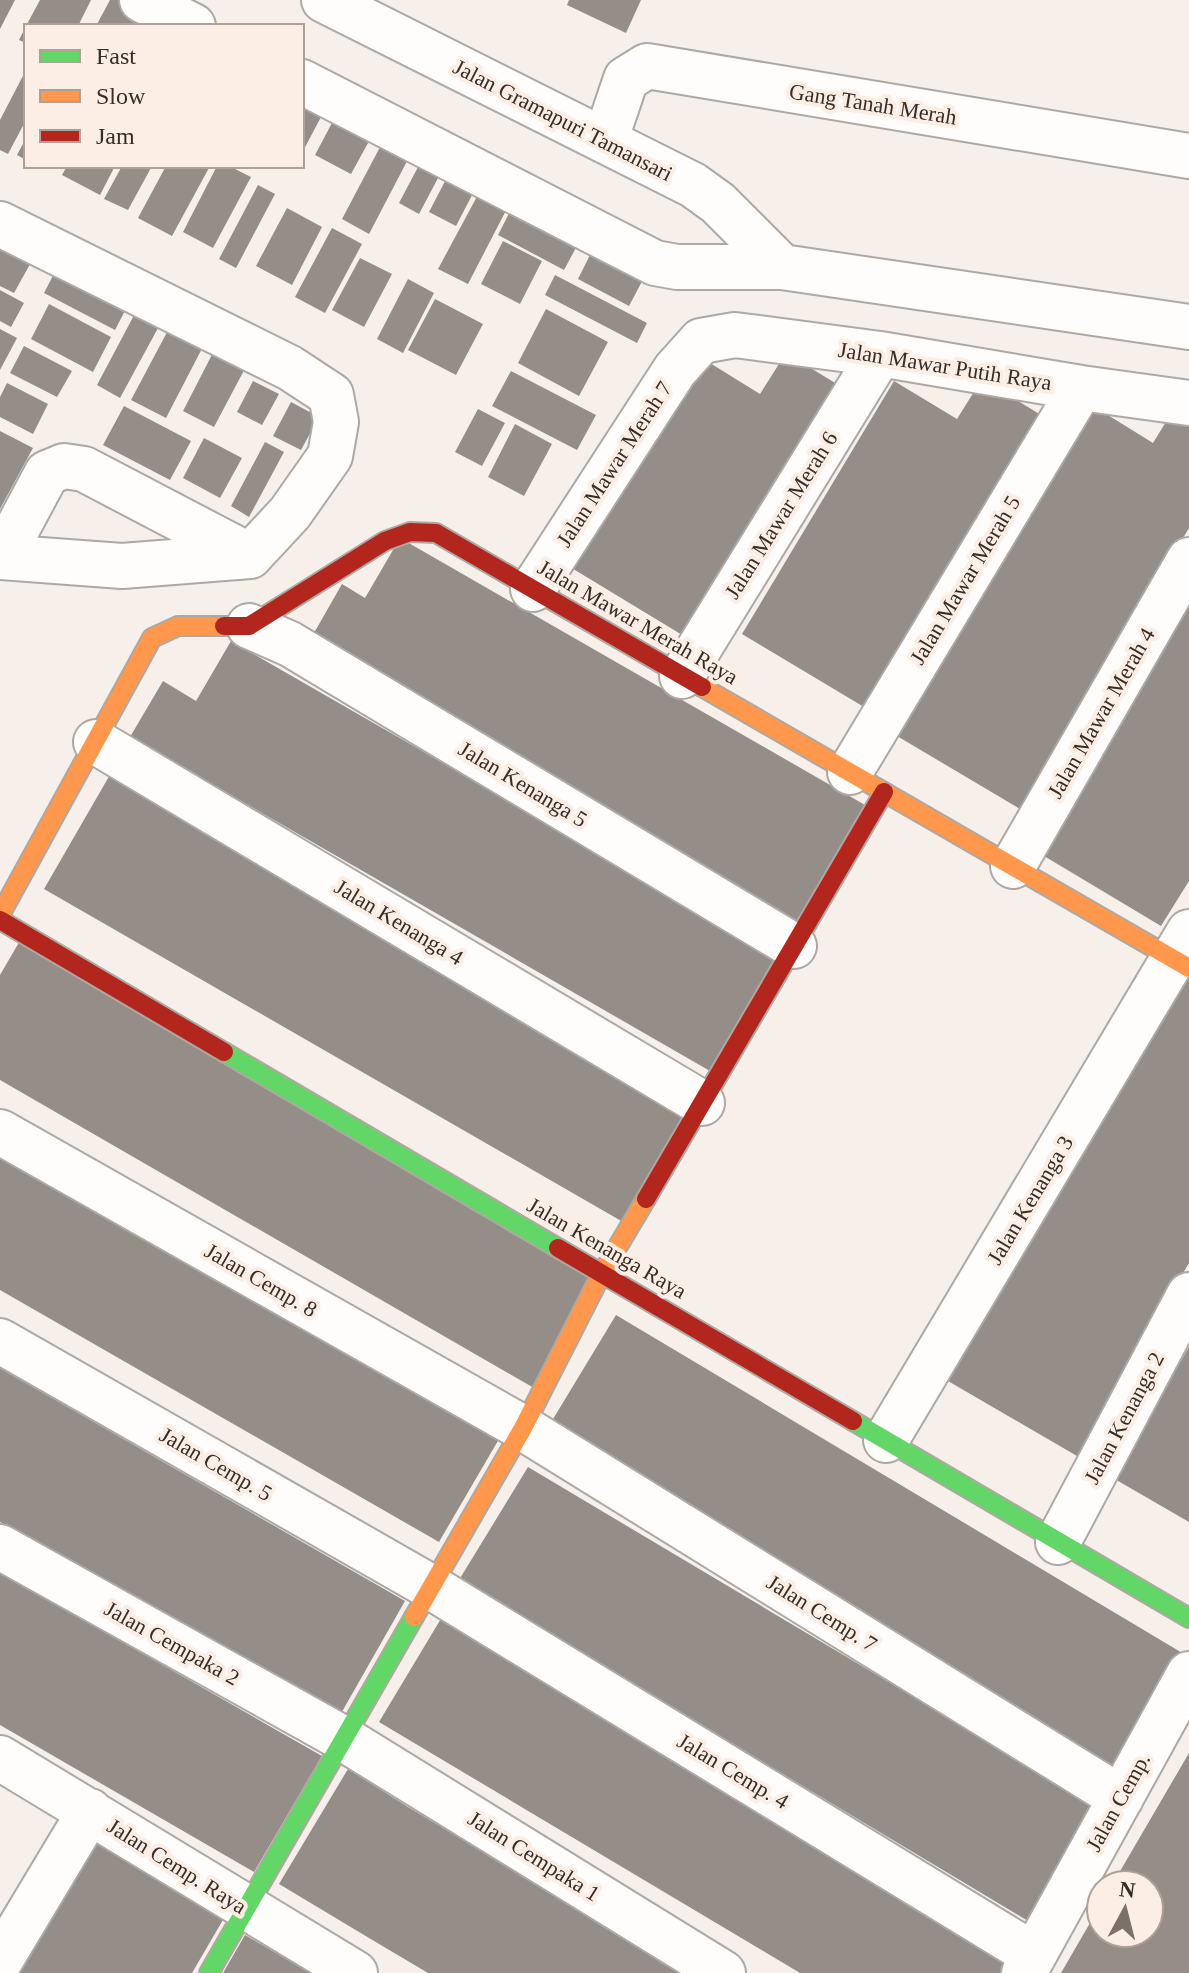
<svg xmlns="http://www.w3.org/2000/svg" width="1189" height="1973" font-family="'Times New Roman',serif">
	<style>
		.building { fill: #958d88 }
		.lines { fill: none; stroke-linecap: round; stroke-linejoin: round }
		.street-casing { stroke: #afa8a2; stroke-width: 48 }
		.fast-casing { stroke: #afa8a2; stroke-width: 22 }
		.slow-casing { stroke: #afa8a2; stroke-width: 22 }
		.jam-casing { stroke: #afa8a2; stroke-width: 22 }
		.street { stroke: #fefdfc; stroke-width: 44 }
		.fast { stroke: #63d668; stroke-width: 18 }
		.slow { stroke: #ff974d; stroke-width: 18 }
		.jam { stroke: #b3261e; stroke-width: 18 }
		.labels { text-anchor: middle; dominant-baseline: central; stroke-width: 8; stroke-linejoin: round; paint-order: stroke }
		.street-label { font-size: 22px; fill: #362d27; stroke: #fceee5 }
	</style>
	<rect width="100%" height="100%" fill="#f7efea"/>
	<path class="building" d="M 0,0 L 15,0 L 0,29 Z
		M 40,0 L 91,0 L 78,26 L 26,26 Z
		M 110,0 L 136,0 L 161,26 L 96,26 Z
		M 569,0 L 641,0 L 626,33 L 567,5 Z
		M 26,26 L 26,43 L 19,40 Z
		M 26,70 L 26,120 L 8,154 L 0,150 L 0,120 Z
		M 302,83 L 331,98 L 302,153 Z
		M 342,104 L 379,123 L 351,174 L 315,155 Z
		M 388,132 L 415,146 L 369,234 L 342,219 Z
		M 26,138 L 26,160 L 17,155 Z
		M 427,150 L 447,161 L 419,214 L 399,203 Z
		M 455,162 L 482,176 L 456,226 L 429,212 Z
		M 67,166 L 115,166 L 100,195 L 62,175 Z
		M 122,166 L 152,166 L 128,210 L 104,199 Z
		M 166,166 L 210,166 L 172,236 L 138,218 Z
		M 217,166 L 229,166 L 251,177 L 213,248 L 183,232 Z
		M 487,178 L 515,193 L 468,284 L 438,269 Z
		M 258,185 L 275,194 L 236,268 L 219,259 Z
		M 519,194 L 586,229 L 564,270 L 498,235 Z
		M 287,208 L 322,227 L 292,285 L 256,266 Z
		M 332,228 L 362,244 L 325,313 L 295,297 Z
		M 0,239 L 34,257 L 14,293 L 0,286 Z
		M 503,241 L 542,261 L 520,304 L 481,284 Z
		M 596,243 L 648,270 L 629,306 L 578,279 Z
		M 360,258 L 392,274 L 364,327 L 332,310 Z
		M 58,266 L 129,303 L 115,330 L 44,293 Z
		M 555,275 L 647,323 L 637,343 L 545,295 Z
		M 408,279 L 434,293 L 403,353 L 377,339 Z
		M 0,290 L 24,303 L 11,327 L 0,321 Z
		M 435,299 L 483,324 L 456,375 L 408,350 Z
		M 49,304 L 111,337 L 93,372 L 31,339 Z
		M 140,304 L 164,317 L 120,398 L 97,385 Z
		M 546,309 L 608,342 L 579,396 L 518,363 Z
		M 174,319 L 208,337 L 166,418 L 131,400 Z
		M 0,329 L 17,338 L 0,370 Z
		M 218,343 L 250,359 L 214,427 L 183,411 Z
		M 24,346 L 72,371 L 57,397 L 10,373 Z
		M 786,353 L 850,392 L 697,644 L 570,567 L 697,355 L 760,394 Z
		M 511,371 L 596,415 L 577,450 L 492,406 Z
		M 982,379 L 1046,418 L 869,710 L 742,634 L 894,381 L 957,419 Z
		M 253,381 L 279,394 L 262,425 L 237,412 Z
		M 7,383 L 48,404 L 33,434 L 0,417 L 0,397 Z
		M 291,402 L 319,417 L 301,450 L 273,436 Z
		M 1090,404 L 1153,443 L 1177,404 L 1189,411 L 1189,528 L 1020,809 L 892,733 Z
		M 124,406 L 191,441 L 170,480 L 103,445 Z
		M 478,409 L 505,423 L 482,466 L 455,452 Z
		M 515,424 L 552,444 L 524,496 L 488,477 Z
		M 0,431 L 33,448 L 0,509 Z
		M 204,438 L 242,458 L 220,498 L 183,478 Z
		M 265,442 L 284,452 L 249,517 L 231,506 Z
		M 400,538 L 865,805 L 798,921 L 310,640 L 342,584 L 365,598 Z
		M 1189,593 L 1189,881 L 1161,926 L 1034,850 Z
		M 231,641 L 777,955 L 710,1071 L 130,737 L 163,681 L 196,701 Z
		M 111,773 L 691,1107 L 623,1222 L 44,889 Z
		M 21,939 L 599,1275 L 534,1388 L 0,1080 L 0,975 Z
		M 1189,974 L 1189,1263 L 1077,1456 L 948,1381 Z
		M 0,1137 L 506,1427 L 439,1542 L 0,1290 Z
		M 616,1315 L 1189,1657 L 1121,1771 L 547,1429 Z
		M 1189,1347 L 1189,1522 L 1113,1478 Z
		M 0,1368 L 405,1601 L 339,1717 L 0,1522 Z
		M 528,1467 L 1102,1809 L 1033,1924 L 459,1580 Z
		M 0,1572 L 322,1756 L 254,1872 L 0,1725 Z
		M 448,1607 L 1022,1951 L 1009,1973 L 800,1973 L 379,1722 Z
		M 1189,1753 L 1189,1973 L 1061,1973 L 1101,1904 L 1101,1933 L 1149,1933 L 1149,1885 L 1112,1885 Z
		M 348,1769 L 408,1807 L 688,1973 L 428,1973 L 369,1938 L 279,1884 Z
		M 98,1839 L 227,1913 L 192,1973 L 20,1973 Z
		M 245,1935 L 311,1973 L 223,1973 Z"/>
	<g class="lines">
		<defs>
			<path id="street" d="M 142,0 L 193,26
				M 324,0 L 693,185 L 718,203 L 782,267
				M 302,82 L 655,263 L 677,267 L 782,267 L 1189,327
				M 605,141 L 626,79 L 647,66 L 1189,156
				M 0,224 L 290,368 L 331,395 L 336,422 L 330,456 L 290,513 L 250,556 L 122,566 L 0,557
				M 2,557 L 47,473 L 64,466 L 84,469 L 250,556
				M 533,589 L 675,370 L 701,341 L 735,335 L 880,354 L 1081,388 L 1189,403
				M 249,626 L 290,644 L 794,946
				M 682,676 L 880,354
				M 96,742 L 702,1103
				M 850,772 L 1081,388
				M 1013,866 L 1189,560
				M 0,1132 L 523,1428 L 1121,1798
				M 0,1341 L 431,1587 L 1034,1955
				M 886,1440 L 1189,932
				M 1058,1542 L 1189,1295
				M 0,1547 L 344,1739 L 723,1973
				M 0,1758 L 355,1973
				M 0,1961 L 90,1811
				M 1024,1973 L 1189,1674"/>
			<path id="fast" d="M 224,1052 L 558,1248
				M 853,1421 L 1189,1618
				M 209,1973 L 414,1617"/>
			<path id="slow" d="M 702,687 L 1189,968
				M 0,915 L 152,638 L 178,626 L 224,626
				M 414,1617 L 523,1428 L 602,1273 L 646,1199"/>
			<path id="jam" d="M 224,626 L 249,626 L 385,541 L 410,532 L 436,533 L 702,687
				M 0,920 L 224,1052
				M 646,1199 L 884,792
				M 558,1248 L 853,1421"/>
		</defs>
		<use href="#street" class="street-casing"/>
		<use href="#fast" class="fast-casing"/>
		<use href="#slow" class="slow-casing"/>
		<use href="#jam" class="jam-casing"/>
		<use href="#street" class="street"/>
		<use href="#fast" class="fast"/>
		<use href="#slow" class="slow"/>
		<use href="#jam" class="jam"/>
	</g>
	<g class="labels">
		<g class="street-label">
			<text transform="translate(873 104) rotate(9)">Gang Tanah Merah</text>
			<text transform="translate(563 120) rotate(27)">Jalan Gramapuri Tamansari</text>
			<text transform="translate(945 366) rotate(9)">Jalan Mawar Putih Raya</text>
			<text transform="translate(614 464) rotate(-57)">Jalan Mawar Merah 7</text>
			<text transform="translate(781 515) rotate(-58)">Jalan Mawar Merah 6</text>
			<text transform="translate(965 580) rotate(-59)">Jalan Mawar Merah 5</text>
			<text transform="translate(638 622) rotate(30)">Jalan Mawar Merah Raya</text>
			<text transform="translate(1101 713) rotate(-60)">Jalan Mawar Merah 4</text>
			<text transform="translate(523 784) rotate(31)">Jalan Kenanga 5</text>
			<text transform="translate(399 922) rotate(31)">Jalan Kenanga 4</text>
			<text transform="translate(1030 1200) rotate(-59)">Jalan Kenanga 3</text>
			<text transform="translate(607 1248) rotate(30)">Jalan Kenanga Raya</text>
			<text transform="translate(261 1280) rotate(30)">Jalan Cemp. 8</text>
			<text transform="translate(1124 1418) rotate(-62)">Jalan Kenanga 2</text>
			<text transform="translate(216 1464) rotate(30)">Jalan Cemp. 5</text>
			<text transform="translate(822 1613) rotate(32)">Jalan Cemp. 7</text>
			<text transform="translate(172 1643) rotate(29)">Jalan Cempaka 2</text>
			<text transform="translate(733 1771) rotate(31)">Jalan Cemp. 4</text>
			<text transform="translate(1118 1802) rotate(-61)">Jalan Cemp.</text>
			<text transform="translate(534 1856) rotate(32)">Jalan Cempaka 1</text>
			<text transform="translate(177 1866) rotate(32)">Jalan Cemp. Raya</text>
		</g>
	</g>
	<rect x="24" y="24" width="280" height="144" fill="#fceee5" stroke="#ada199" stroke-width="2"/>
	<rect x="40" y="50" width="40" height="12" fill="#63d668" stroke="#ada199" stroke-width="2"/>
	<text x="96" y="64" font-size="24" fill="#362d27">Fast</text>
	<rect x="40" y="90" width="40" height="12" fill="#ff974d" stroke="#ada199" stroke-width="2"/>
	<text x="96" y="104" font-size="24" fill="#362d27">Slow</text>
	<rect x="40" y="130" width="40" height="12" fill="#b3261e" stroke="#ada199" stroke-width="2"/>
	<text x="96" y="144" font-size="24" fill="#362d27">Jam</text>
	<g transform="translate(1125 1909) rotate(7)"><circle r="38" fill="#fceee5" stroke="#ada199" stroke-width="2"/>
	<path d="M0-6L14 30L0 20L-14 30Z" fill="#7a716b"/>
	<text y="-12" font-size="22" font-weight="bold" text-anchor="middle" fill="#362d27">N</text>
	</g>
</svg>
